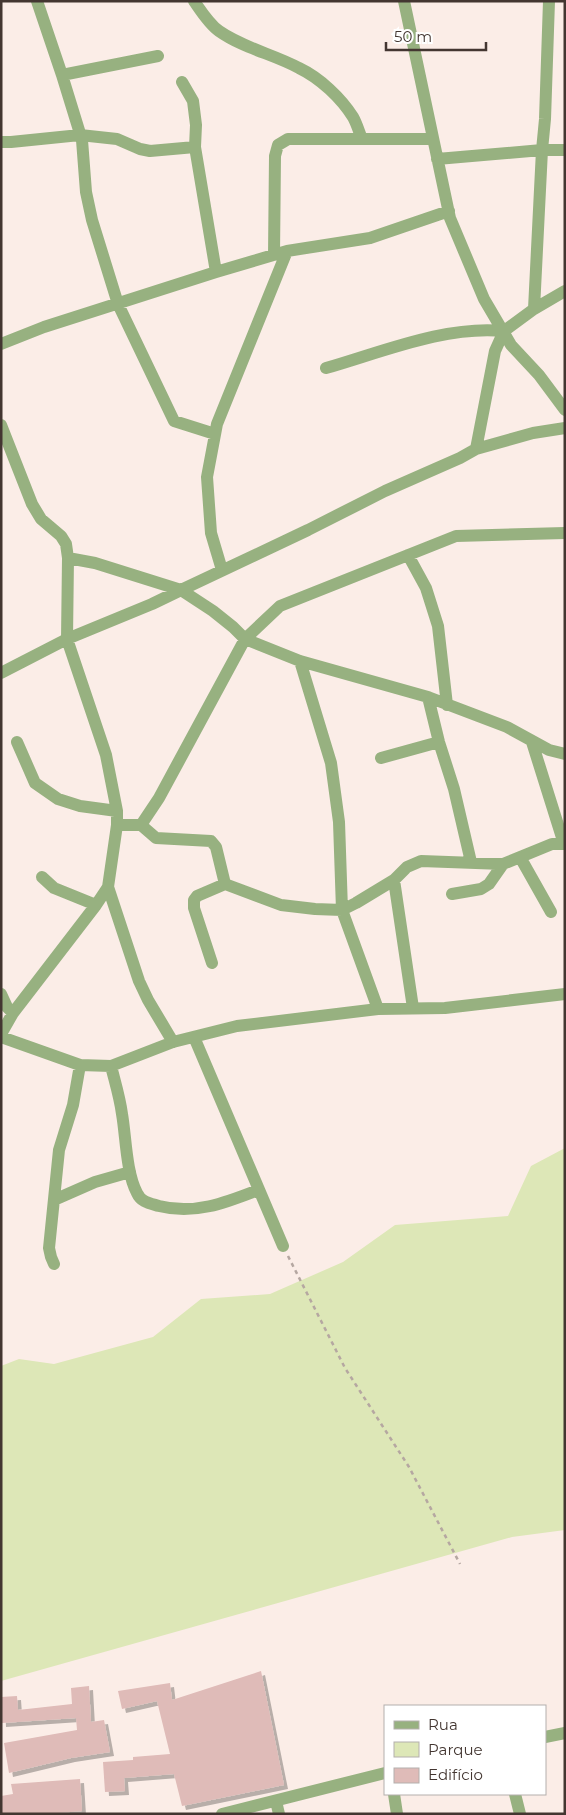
<svg xmlns="http://www.w3.org/2000/svg" width="566" height="1815" font-family="Montserrat,sans-serif">
	<style>
		.green { fill: #dde7b7 }
		.building { fill: #dfbbb8; filter: url(#shadow) }
		.lines { fill: none; stroke-linecap: round; stroke-linejoin: round }
		.path { stroke: #b5a7a1; stroke-width: 2.5; stroke-dasharray: 4 4; stroke-linecap: butt }
		.minor { stroke: #97b180; stroke-width: 12 }
	</style>
	<defs>
		<filter id="shadow"><feDropShadow dx="4" dy="4" stdDeviation="0" flood-color="#0004"/></filter>
	</defs>
	<rect width="100%" height="100%" fill="#fbede7"/>
	<path class="green" d="M 565,1148 L 565,1530 L 512,1537 L 1,1681 L 1,1366 L 19,1359 L 54,1364 L 153,1337 L 201,1299 L 270,1294 L 343,1262 L 395,1225 L 508,1216 L 531,1166 Z"/>
	<path class="building" d="M 261,1671 L 284,1785 L 182,1806 L 174,1774 L 124,1778 L 125,1791 L 105,1792 L 103,1762 L 133,1760 L 133,1757 L 170,1754 L 157,1701 L 122,1709 L 118,1691 L 170,1683 L 172,1700 Z
		M 89,1686 L 91,1722 L 104,1720 L 110,1752 L 71,1758 L 9,1773 L 4,1743 L 77,1730 L 76,1718 L 2,1723 L 1,1697 L 17,1696 L 18,1710 L 72,1704 L 71,1688 Z
		M 80,1779 L 82,1811 L 46,1814 L 1,1814 L 1,1796 L 13,1794 L 11,1784 Z"/>
	<g class="lines">
		<path class="path" d="M 288,1256 L 345,1368 L 409,1467 L 460,1564"/>
		<path class="minor" d="M 37,1 L 62,75 L 82,140 L 86,192 L 92,220 L 118,304 L 174,421 L 215,434
			M 194,1 C 201,11 209,24 219,31 C 243,48 273,54 299,68 C 320,78 341,98 353,117 C 357,124 359,132 362,139
			M 404,1 L 450,218 L 484,299 L 511,345 L 539,375 L 565,410
			M 62,75 L 158,56
			M 182,82 L 193,101 L 196,125 L 195,147 L 216,272
			M 1,142 L 11,142 L 80,135 L 117,139 L 140,149 L 150,151 L 195,147
			M 437,159 L 542,150 L 565,150
			M 274,255 L 275,156 L 278,145 L 288,139 L 433,139
			M 534,309 L 542,150 L 545,119 L 549,1
			M 1,344 L 44,327 L 216,272 L 287,251 L 370,238 L 449,211
			M 326,368 C 382,352 446,325 504,331
			M 1,425 L 32,504 L 41,519 L 61,536 L 66,544 L 68,558 L 67,639 L 106,755 L 117,811 L 117,825
			M 476,449 L 533,433 L 565,428
			M 408,555 L 426,588 L 438,626 L 447,705
			M 68,558 L 95,563 L 181,590 L 308,530 L 385,491 L 460,458 L 476,449 L 495,351 L 504,331 L 534,309 L 565,291
			M 222,570 L 211,533 L 207,477 L 217,424 L 287,251
			M 300,661 L 331,763 L 339,822 L 342,910 L 378,1009
			M 1,673 L 67,639 L 152,604 L 181,590 L 213,611 L 233,627 L 245,639 L 300,661 L 428,697 L 507,727 L 549,750 L 565,754
			M 428,697 L 439,742 L 454,789 L 471,862
			M 17,742 L 35,783 L 58,799 L 80,806 L 117,811
			M 532,742 L 564,844
			M 381,758 L 439,742
			M 141,825 L 156,838 L 211,841 L 216,847 L 225,884 L 281,905 L 315,909 L 342,910 L 356,903 L 394,880 L 407,867 L 421,861 L 503,864 L 552,844 L 565,844
			M 520,857 L 551,912
			M 42,877 L 54,888 L 96,905
			M 394,880 L 413,1008
			M 108,887 L 139,981 L 148,1000 L 173,1042
			M 452,894 L 481,889 L 489,884 L 503,864
			M 212,963 L 194,908 L 194,900 L 197,896 L 225,884
			M 1,994 L 7,1007 L 13,1013
			M 1,1034 L 13,1013 L 96,905 L 108,887 L 117,825 L 141,825 L 159,798 L 245,639 L 280,606 L 456,536 L 565,533
			M 1,1037 L 80,1065 L 111,1066 L 173,1042 L 237,1026 L 378,1009 L 445,1008 L 565,994
			M 194,1037 L 283,1246
			M 111,1066 C 115,1082 120,1098 122,1114 C 126,1137 126,1172 137,1193 C 141,1202 149,1203 159,1206 C 194,1215 225,1203 258,1190
			M 54,1200 L 95,1182 L 130,1172
			M 54,1264 L 51,1257 L 49,1248 L 59,1150 L 73,1105 L 80,1065
			M 545,1737 L 565,1733
			M 394,1794 L 397,1814
			M 515,1794 L 520,1814
			M 276,1801 L 279,1814
			M 222,1814 L 385,1773"/>
	</g>
	<rect width="566" height="1815" fill="none" stroke="#433631" stroke-width="5"/>
	<rect x="384" y="1705" width="162" height="90" fill="#ffffff" stroke="#b4afad"/>
	<rect x="394" y="1721" width="25" height="8" fill="#97b180" stroke="#b4afad"/>
	<text x="428" y="1730" font-size="15" fill="#433631">Rua</text>
	<rect x="394" y="1742" width="25" height="15" fill="#dde7b7" stroke="#b4afad"/>
	<text x="428" y="1755" font-size="15" fill="#433631">Parque</text>
	<rect x="394" y="1768" width="25" height="15" fill="#dfbbb8" stroke="#b4afad"/>
	<text x="428" y="1780" font-size="15" fill="#433631">Edifício</text>
	<path d="M386 42v8h100v-8" fill="none" stroke="#433631" stroke-width="2.5"/>
	<text x="394" y="42" font-size="15" fill="#433631" stroke="#ffffff" stroke-width="4" paint-order="stroke">50 m</text>
</svg>
